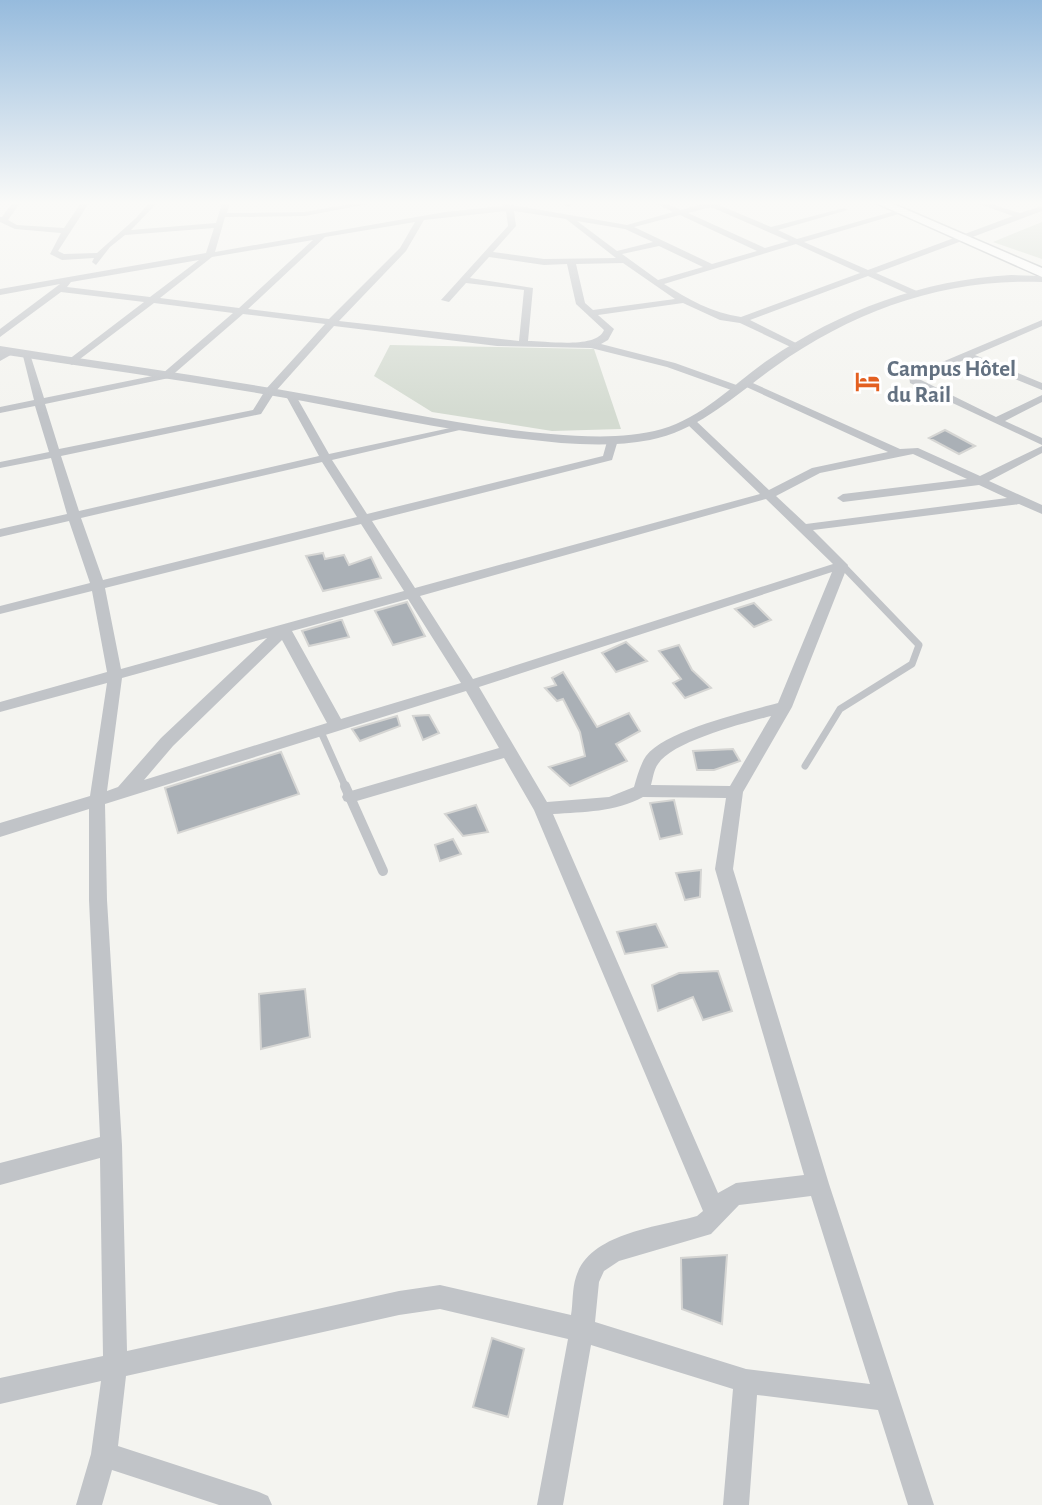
<svg xmlns="http://www.w3.org/2000/svg" width="1042" height="1505" font-family="'Alegreya Sans',sans-serif">
	<style>
		.green { fill: #d4dbd1 }
		.building { fill: #aab0b6; stroke: #d5d5d3; stroke-width: 2 }
		.lines { fill: none; stroke-linecap: round; stroke-linejoin: round }
		.secondary-casing { stroke: #b4b8bc; stroke-width: 3 }
		.service-far1 { stroke: #c1c4c8; stroke-width: 7 }
		.service { stroke: #c1c4c8; stroke-width: 10 }
		.minor { fill: #c1c4c8; fill-rule: evenodd }
		.tertiary { fill: #c1c4c8; fill-rule: evenodd }
		.secondary { fill: #fff; fill-rule: evenodd }
		.labels { text-anchor: middle; dominant-baseline: central; stroke-width: 7; stroke-linejoin: round; paint-order: stroke }
		.far-poi-label { font-size: 23px; font-weight: bold; fill: #637181; stroke: #fff; text-anchor: start }
	</style>
	<rect width="100%" height="100%" fill="#f4f4f0"/>
	<path class="green" d="M 1042,222 L 1042,259 L 993,242 Z
		M 390,345 L 594,349 L 621,429 L 552,431 L 432,412 L 374,376 Z"/>
	<path class="building" d="M 945,430 L 975,446 L 959,454 L 929,438 Z
		M 323,553 L 325,559 L 344,555 L 349,565 L 371,557 L 381,578 L 323,591 L 306,556 Z
		M 407,602 L 425,636 L 393,645 L 375,611 Z
		M 754,603 L 771,620 L 754,627 L 735,609 Z
		M 340,620 L 342,620 L 349,637 L 309,646 L 302,631 Z
		M 626,642 L 647,661 L 616,672 L 602,653 Z
		M 679,645 L 692,670 L 711,688 L 685,698 L 673,683 L 681,679 L 659,651 Z
		M 563,672 L 597,727 L 629,713 L 640,731 L 616,744 L 627,761 L 570,786 L 549,767 L 585,756 L 580,732 L 563,699 L 557,701 L 545,688 L 556,685 L 552,678 Z
		M 429,715 L 439,733 L 423,740 L 413,716 Z
		M 397,716 L 400,726 L 360,741 L 352,729 Z
		M 733,749 L 740,761 L 714,770 L 697,770 L 693,751 Z
		M 281,752 L 299,794 L 178,833 L 165,788 Z
		M 674,800 L 682,834 L 660,839 L 650,803 Z
		M 476,805 L 488,832 L 463,836 L 445,814 Z
		M 453,839 L 461,854 L 440,861 L 435,845 Z
		M 701,870 L 700,897 L 685,900 L 676,873 Z
		M 656,924 L 667,947 L 625,954 L 617,932 Z
		M 718,971 L 732,1011 L 703,1020 L 693,997 L 658,1011 L 652,985 L 679,973 Z
		M 305,989 L 310,1037 L 261,1049 L 259,994 Z
		M 727,1255 L 722,1324 L 682,1309 L 681,1258 Z
		M 492,1338 L 524,1349 L 508,1417 L 473,1407 Z"/>
	<g class="lines">
		<defs>
			<path id="secondary" d="M 876,203 L 891,203 L 1042,268 L 1042,277 Z"/>
		</defs>
		<use href="#secondary" class="secondary-casing"/>
		<path class="service-far1" d="M 321,732 L 346,788
			M 805,766 L 840,709 L 912,664 L 919,645 L 842,565"/>
		<path class="service" d="M 345,786 L 383,871"/>
		<path class="minor" d="M 12,203 L 20,203 L 8,220 L 17,225 L 64,228 L 81,203 L 89,203 L 58,251 L 64,254 L 97,253 L 136,218 L 149,203 L 157,203 L 131,230 L 216,223 L 222,203 L 230,203 L 227,213 L 305,212 L 355,203 L 374,203 L 305,216 L 225,217 L 215,252 L 445,212 L 503,206 L 501,203 L 627,225 L 673,212 L 655,203 L 666,203 L 681,210 L 705,203 L 721,203 L 719,205 L 771,227 L 844,208 L 848,210 L 778,230 L 797,239 L 902,209 L 902,213 L 804,242 L 868,270 L 1013,216 L 976,203 L 988,203 L 1020,213 L 1042,206 L 1042,211 L 876,273 L 919,292 L 919,296 L 913,296 L 868,276 L 750,320 L 800,345 L 802,347 L 797,350 L 740,323 L 720,320 L 683,303 L 598,315 L 614,329 L 608,340 L 601,344 L 675,363 L 742,387 L 742,391 L 734,391 L 667,367 L 591,348 L 497,346 L 334,326 L 275,392 L 261,414 L 61,456 L 79,511 L 319,456 L 286,396 L 291,393 L 296,396 L 329,454 L 464,425 L 464,429 L 332,460 L 367,514 L 603,456 L 608,438 L 616,438 L 618,440 L 612,460 L 372,521 L 415,588 L 760,494 L 687,424 L 687,420 L 695,420 L 769,490 L 812,468 L 888,452 L 742,385 L 741,383 L 746,380 L 900,449 L 918,448 L 980,476 L 1042,446 L 1042,453 L 989,481 L 1042,505 L 1042,514 L 1019,504 L 813,530 L 848,565 L 792,707 L 743,792 L 733,869 L 829,1184 L 934,1505 L 908,1505 L 878,1410 L 757,1395 L 749,1505 L 723,1505 L 733,1389 L 591,1345 L 563,1505 L 537,1505 L 568,1339 L 440,1309 L 399,1315 L 126,1376 L 118,1446 L 259,1492 L 268,1496 L 272,1505 L 219,1505 L 112,1470 L 102,1505 L 76,1505 L 91,1454 L 101,1381 L 0,1404 L 0,1378 L 103,1356 L 100,1158 L 0,1185 L 0,1163 L 100,1137 L 89,900 L 89,809 L 0,837 L 0,823 L 90,796 L 107,683 L 0,712 L 0,702 L 107,672 L 92,591 L 0,614 L 0,606 L 90,583 L 69,521 L 0,537 L 0,529 L 67,514 L 51,458 L 0,468 L 0,462 L 49,452 L 35,406 L 0,413 L 0,407 L 34,400 L 22,352 L 30,354 L 44,398 L 162,374 L 233,313 L 154,303 L 72,365 L 67,362 L 68,360 L 144,302 L 61,292 L 0,337 L 0,329 L 60,284 L 0,295 L 0,289 L 206,253 L 214,228 L 125,235 L 110,247 L 96,265 L 92,262 L 94,258 L 62,260 L 50,254 L 61,233 L 15,229 L 0,222 L 0,217 L 2,217 ZM 711,207 L 789,241 L 765,248 L 688,213 ZM 506,211 L 508,226 L 441,300 L 449,302 L 466,283 L 524,290 L 519,341 L 339,321 L 406,251 L 424,220 ZM 514,211 L 566,219 L 616,258 L 544,259 L 493,252 L 516,226 ZM 680,215 L 757,251 L 712,264 L 634,227 ZM 577,221 L 625,229 L 653,242 L 617,251 ZM 415,222 L 400,248 L 329,319 L 248,309 L 325,237 ZM 313,240 L 239,308 L 160,298 L 212,257 ZM 796,244 L 860,273 L 741,317 C 712,313 688,299 664,284 ZM 659,246 L 703,267 L 658,280 L 622,254 ZM 489,257 L 544,265 L 567,264 L 576,304 L 604,330 C 597,349 547,341 528,341 L 533,288 L 470,278 ZM 199,260 L 150,297 L 67,287 L 71,282 ZM 623,263 L 675,299 L 593,310 L 585,303 L 576,264 ZM 243,314 L 325,324 L 266,389 L 253,410 L 59,449 L 45,404 L 169,378 ZM 913,454 L 967,479 L 843,494 L 837,498 L 843,502 L 979,485 L 1007,498 L 806,524 L 776,496 L 820,473 ZM 322,462 L 357,517 L 103,580 L 81,518 ZM 766,499 L 833,564 L 473,679 L 420,596 ZM 361,524 L 404,591 L 121,669 L 105,588 ZM 832,572 L 778,703 C 745,712 666,730 646,756 C 640,765 637,777 634,787 L 609,797 L 547,802 L 479,687 ZM 408,599 L 461,683 L 341,719 L 292,631 ZM 267,638 L 161,738 L 118,787 L 107,791 L 122,678 ZM 282,640 L 327,723 L 144,780 L 173,746 ZM 466,691 L 499,748 L 344,793 L 342,797 L 344,801 L 350,803 L 504,758 L 534,810 L 703,1211 L 697,1216 C 658,1227 589,1233 576,1277 C 572,1289 573,1303 571,1315 L 440,1285 L 399,1291 L 127,1351 L 122,1145 L 107,900 L 105,804 ZM 771,716 L 730,786 L 651,785 C 653,778 654,769 658,764 C 673,741 745,723 771,716 ZM 643,797 L 726,798 L 715,869 L 804,1175 L 736,1183 L 718,1193 L 553,814 C 584,812 615,812 643,797 ZM 811,1196 L 870,1384 L 746,1369 L 595,1322 L 599,1282 L 604,1271 L 619,1261 L 711,1234 L 739,1205 Z
			M 560,203 L 570,203 L 572,205 L 568,207 Z
			M 1042,320 L 1042,326 L 975,355 L 1042,383 L 1042,390 L 966,359 L 919,379 L 996,417 L 1042,395 L 1042,402 L 1005,421 L 1042,438 L 1042,445 L 910,383 L 909,376 Z
			M 8,350 L 16,352 L 0,361 L 0,354 Z"/>
		<path class="tertiary" d="M 1011,275 L 1042,276 L 1042,282 C 945,278 855,310 776,366 C 735,395 700,430 650,440 C 609,448 565,444 524,439 C 450,431 377,415 303,401 C 203,383 101,369 0,354 L 0,346 C 100,362 200,375 299,393 C 383,408 466,427 551,434 C 588,437 626,439 662,429 C 702,418 735,383 768,360 C 841,310 923,280 1011,275 Z"/>
		<use href="#secondary" class="secondary"/>
	</g>
	<linearGradient id="sky" x2="0" y2="1"><stop stop-color="#96bbdd"/><stop offset="0.49" stop-color="#fafaf8"/><stop offset="1" stop-color="#fafaf8" stop-opacity="0"/></linearGradient>
	<rect width="1042" height="414" fill="url(#sky)"/>
	<defs>
		<symbol id="hotel-bare" viewBox="-9 -9 18 18"><path d="M-6-4.5h1.5V1H6V5H4.5V3h-9V5H-6ZM-4 0a1.8 1.8 0 1 1 3.6 0ZM.5 0V-2.5h3Q6-2.5 6 0Z" fill="#e36021" stroke="#fff" stroke-width="2.5" paint-order="stroke"/></symbol>
	</defs>
	<g fill-rule="evenodd">
		<use href="#hotel-bare" x="850" y="364" width="35" height="35"/>
	</g>
	<g class="labels">
		<g class="far-poi-label">
			<text x="887" y="369">Campus Hôtel<tspan x="887" dy="26">du Rail</tspan></text>
		</g>
	</g>
</svg>
